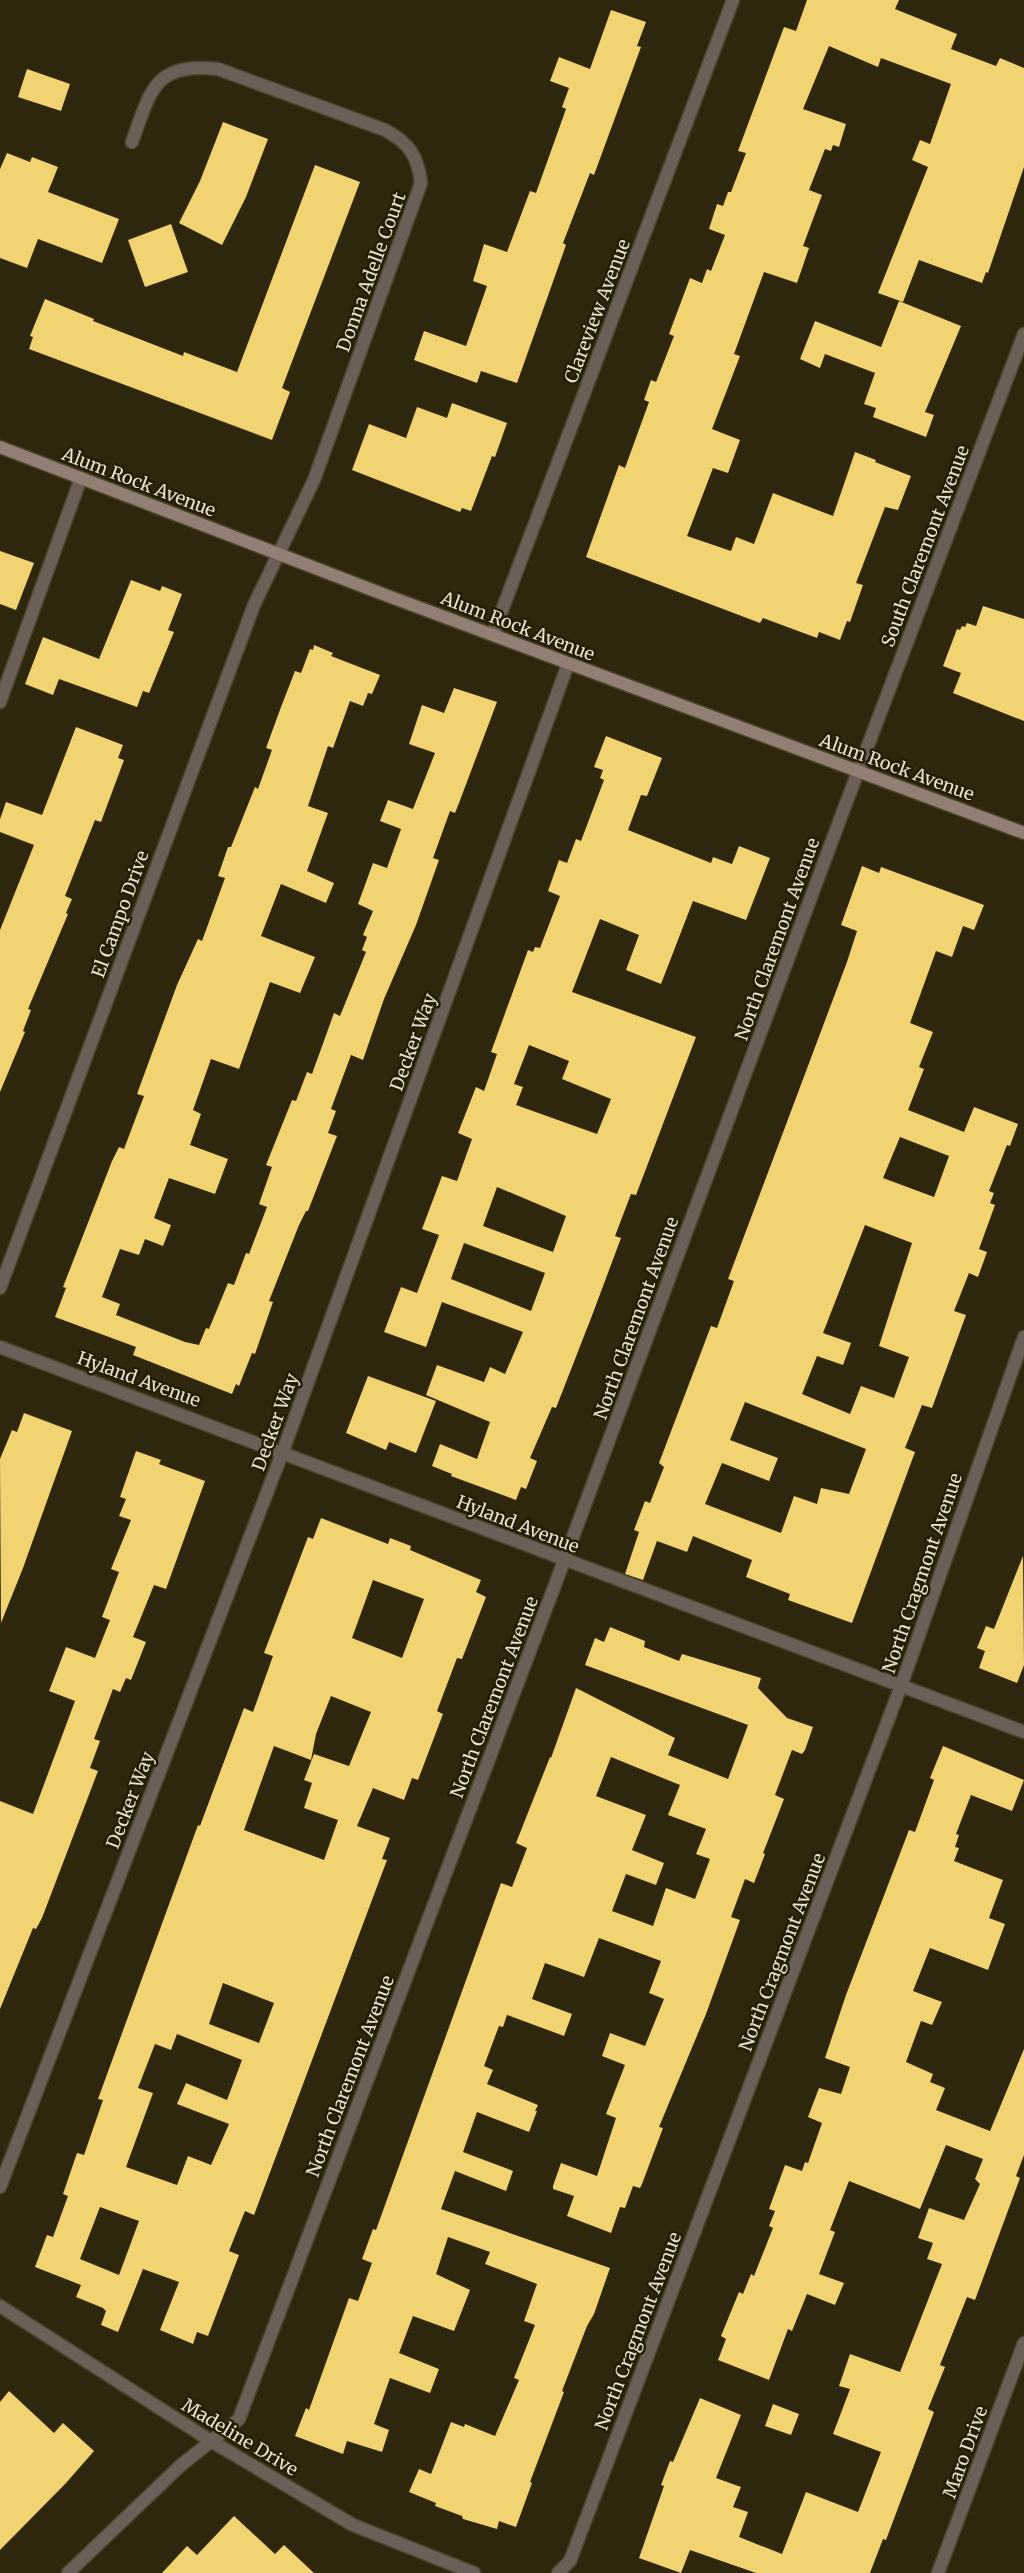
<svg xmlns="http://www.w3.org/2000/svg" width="1024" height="2573" font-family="Merriweather,serif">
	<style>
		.building { fill: #f1d371; fill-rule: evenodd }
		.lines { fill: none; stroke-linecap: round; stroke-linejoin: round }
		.lane-casing { stroke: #4c452d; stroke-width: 15 }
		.street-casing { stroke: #4c452d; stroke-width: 15 }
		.secondary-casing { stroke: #4c452d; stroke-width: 15 }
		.lane { stroke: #6b5f58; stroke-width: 12 }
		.street { stroke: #6b5f58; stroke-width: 12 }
		.secondary { stroke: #917f73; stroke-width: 12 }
		.labels { text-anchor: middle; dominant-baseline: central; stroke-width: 5; stroke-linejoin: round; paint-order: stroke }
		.street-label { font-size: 18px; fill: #e6e1d2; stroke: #251d04 }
	</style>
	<rect width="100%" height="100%" fill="#2f270d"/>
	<path class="building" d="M 807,0 L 899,0 L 895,9 L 957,34 L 951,49 L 996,66 L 1000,58 L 1024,68 L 1024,167 L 988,273 L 986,272 L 982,283 L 919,260 L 903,302 L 878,293 L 928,167 L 912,160 L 920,140 L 930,144 L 951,84 L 881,58 L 878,67 L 829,46 L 803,109 L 846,124 L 839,147 L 833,145 L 831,151 L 825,149 L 809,190 L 822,195 L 803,246 L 809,248 L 797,283 L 764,272 L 734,354 L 740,356 L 712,429 L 740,440 L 728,473 L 713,468 L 687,536 L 731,551 L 736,537 L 754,544 L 773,493 L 833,516 L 855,452 L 876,460 L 875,462 L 911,476 L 898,510 L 885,507 L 856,583 L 863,585 L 850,622 L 847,621 L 840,640 L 819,632 L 817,638 L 763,618 L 760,623 L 586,557 L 619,465 L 625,468 L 649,402 L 644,400 L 651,380 L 656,382 L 674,336 L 669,334 L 690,278 L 702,283 L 707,269 L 711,271 L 725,235 L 709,229 L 717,204 L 723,206 L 728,192 L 731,192 L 746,153 L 738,151 L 784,27 L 796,31 Z
		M 611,10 L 646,22 L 637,46 L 641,47 L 594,175 L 590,173 L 563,243 L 566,245 L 517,383 L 481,371 L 477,383 L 414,360 L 424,331 L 466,346 L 487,286 L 473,281 L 484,244 L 507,252 L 530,191 L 536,193 L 566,109 L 562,107 L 569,88 L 550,81 L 559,57 L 590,69 Z
		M 27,69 L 70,84 L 61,111 L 18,97 Z
		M 223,122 L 268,139 L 246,197 L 222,245 L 179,223 L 200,181 Z
		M 7,153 L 30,162 L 32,157 L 58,167 L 48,192 L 119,219 L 102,263 L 38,239 L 27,268 L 0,258 L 0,169 Z
		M 315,165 L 360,182 L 282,388 L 290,392 L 272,440 L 29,349 L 33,337 L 30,336 L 45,299 L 94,319 L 93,321 L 183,356 L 184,352 L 237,372 Z
		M 171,224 L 188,272 L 145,287 L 128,240 Z
		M 899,301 L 961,326 L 925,412 L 934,415 L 926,437 L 873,417 L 876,408 L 864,404 L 875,373 L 825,354 L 820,368 L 800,359 L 815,321 L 881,347 Z
		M 452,403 L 507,423 L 495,457 L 492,456 L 471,511 L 462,508 L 460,512 L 352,470 L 369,424 L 406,438 L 417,407 L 447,418 Z
		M 0,551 L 34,563 L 16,610 L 0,604 Z
		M 131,580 L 160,591 L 162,586 L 182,594 L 168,630 L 174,632 L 149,693 L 143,691 L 137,707 L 59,679 L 53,695 L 25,684 L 43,637 L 99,659 Z
		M 983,606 L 1024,619 L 1024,721 L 953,693 L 961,673 L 943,666 L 957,629 L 960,630 L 962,626 L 965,627 L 967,623 L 976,626 Z
		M 314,645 L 333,653 L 331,656 L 380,675 L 372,694 L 368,693 L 363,706 L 350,701 L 333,748 L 328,746 L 308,806 L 328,813 L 307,871 L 334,883 L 326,903 L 281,884 L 261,936 L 315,957 L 300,993 L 270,982 L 239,1069 L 211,1059 L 193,1110 L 201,1114 L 190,1145 L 228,1159 L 215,1194 L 169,1178 L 154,1218 L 171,1225 L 163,1246 L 145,1239 L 139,1255 L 120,1249 L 102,1297 L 120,1304 L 116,1315 L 185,1342 L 199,1345 L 206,1328 L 209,1329 L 228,1283 L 234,1285 L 246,1253 L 249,1254 L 267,1207 L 259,1204 L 272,1167 L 266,1165 L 292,1100 L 296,1101 L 307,1072 L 312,1074 L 334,1013 L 340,1016 L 366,952 L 362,950 L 367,937 L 363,935 L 373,911 L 358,904 L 373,863 L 387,868 L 401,829 L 380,821 L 388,800 L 413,809 L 435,753 L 409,744 L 422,705 L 444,713 L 454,688 L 497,702 L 459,803 L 455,813 L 450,811 L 433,858 L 439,860 L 416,925 L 384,999 L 363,1060 L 351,1055 L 331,1109 L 336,1111 L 328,1133 L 337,1136 L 308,1211 L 306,1211 L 299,1225 L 269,1301 L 273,1302 L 255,1354 L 252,1353 L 239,1386 L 236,1384 L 232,1394 L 133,1355 L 136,1347 L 55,1317 L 66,1288 L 63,1287 L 112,1161 L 119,1147 L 124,1149 L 144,1096 L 137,1094 L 177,985 L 198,939 L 202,941 L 225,878 L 218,876 L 228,847 L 231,847 L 255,787 L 258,789 L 272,750 L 266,748 L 281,707 L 295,671 L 301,673 L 310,649 L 313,650 Z
		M 76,727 L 123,745 L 118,758 L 124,760 L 101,822 L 95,820 L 65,896 L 72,899 L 66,913 L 68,914 L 28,1009 L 31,1010 L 23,1031 L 25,1032 L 0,1092 L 0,930 L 34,845 L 0,832 L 0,819 L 6,802 L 42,815 Z
		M 606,736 L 662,758 L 647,796 L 641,795 L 628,830 L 711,863 L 713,857 L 732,864 L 739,846 L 770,858 L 746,920 L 693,901 L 661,984 L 626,970 L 639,935 L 600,919 L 572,992 L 696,1037 L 636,1195 L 631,1194 L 615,1236 L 621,1238 L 593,1313 L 556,1408 L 552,1407 L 530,1458 L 537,1461 L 526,1489 L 521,1487 L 516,1500 L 451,1476 L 452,1474 L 432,1466 L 440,1444 L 477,1459 L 490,1422 L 426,1395 L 437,1365 L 484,1382 L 490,1367 L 505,1374 L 523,1332 L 442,1302 L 426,1347 L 384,1332 L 401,1287 L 417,1293 L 439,1235 L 422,1229 L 442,1176 L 457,1181 L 472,1139 L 458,1133 L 476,1087 L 484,1091 L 497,1054 L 491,1052 L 528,950 L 533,952 L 535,947 L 540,948 L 560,896 L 548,891 L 559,860 L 567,863 L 576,839 L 581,841 L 604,780 L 600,778 L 603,770 L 594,767 ZM 529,1045 L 569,1061 L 562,1079 L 611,1099 L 597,1134 L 516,1105 L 523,1087 L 514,1084 ZM 497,1187 L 566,1216 L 553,1252 L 483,1226 ZM 464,1243 L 545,1273 L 531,1311 L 451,1279 Z
		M 862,866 L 879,873 L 881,867 L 984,905 L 974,930 L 963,926 L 952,957 L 936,951 L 910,1023 L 933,1032 L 919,1067 L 924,1069 L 908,1110 L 964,1132 L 974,1107 L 1018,1124 L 1010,1146 L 1007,1145 L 989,1191 L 994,1193 L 990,1203 L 995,1205 L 979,1249 L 987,1252 L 978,1277 L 969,1273 L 954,1311 L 966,1315 L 932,1408 L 922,1405 L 905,1448 L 915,1452 L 852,1623 L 788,1600 L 790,1594 L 746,1577 L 752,1560 L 693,1536 L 687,1552 L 657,1541 L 643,1580 L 625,1574 L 639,1532 L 634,1530 L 645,1501 L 650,1503 L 664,1467 L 659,1463 L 711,1326 L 717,1328 L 734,1281 L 728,1279 L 847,962 L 857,931 L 841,925 ZM 900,1137 L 949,1156 L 934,1197 L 883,1178 ZM 865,1225 L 912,1243 L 879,1346 L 909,1357 L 894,1398 L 861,1386 L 850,1414 L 802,1394 L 817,1356 L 843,1365 L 851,1343 L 823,1333 ZM 745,1402 L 866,1449 L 849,1494 L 821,1488 L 817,1504 L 794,1496 L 781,1533 L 705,1504 L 722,1463 L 769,1481 L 778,1458 L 730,1440 Z
		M 368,1376 L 436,1401 L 416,1453 L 389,1442 L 386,1450 L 346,1433 Z
		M 24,1413 L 72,1431 L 23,1568 L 1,1623 L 0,1459 L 12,1430 L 17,1432 Z
		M 136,1451 L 161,1460 L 159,1464 L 205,1481 L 166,1589 L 154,1585 L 133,1637 L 146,1642 L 131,1680 L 126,1678 L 120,1692 L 113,1689 L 94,1739 L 100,1741 L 90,1768 L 98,1771 L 42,1918 L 36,1929 L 33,1928 L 0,2009 L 0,1801 L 33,1814 L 75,1701 L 49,1691 L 66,1647 L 95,1658 L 110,1620 L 102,1617 L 119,1572 L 111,1569 L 131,1520 L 119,1516 L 126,1499 L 120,1497 Z
		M 321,1518 L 388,1544 L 390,1538 L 411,1546 L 410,1550 L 481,1580 L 476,1592 L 486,1597 L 462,1659 L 457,1658 L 437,1711 L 443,1714 L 418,1780 L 412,1778 L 404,1800 L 373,1788 L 357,1826 L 390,1838 L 382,1859 L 387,1860 L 254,2215 L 245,2211 L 229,2251 L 239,2255 L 208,2336 L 197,2332 L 193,2344 L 160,2330 L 179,2282 L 143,2269 L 118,2332 L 101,2325 L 106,2311 L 103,2308 L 76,2297 L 81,2285 L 35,2267 L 47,2235 L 53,2237 L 68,2196 L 63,2194 L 77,2153 L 84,2155 L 103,2100 L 98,2099 L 198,1825 L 200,1826 L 244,1708 L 253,1712 L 273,1656 L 264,1653 L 308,1537 L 313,1539 ZM 373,1580 L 424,1599 L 402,1658 L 352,1638 ZM 331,1696 L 371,1712 L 349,1766 L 314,1754 L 304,1780 L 312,1783 L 304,1808 L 338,1820 L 324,1860 L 244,1830 L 274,1746 L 311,1760 L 316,1734 ZM 223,1983 L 274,2003 L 259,2043 L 209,2024 ZM 177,2034 L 242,2060 L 227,2100 L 186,2083 L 177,2104 L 229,2124 L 211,2165 L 188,2156 L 177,2185 L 126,2167 L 153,2093 L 138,2088 L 155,2044 L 171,2050 ZM 100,2207 L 139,2221 L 119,2275 L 80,2259 Z
		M 1023,1556 L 1024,1665 L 1017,1683 L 979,1668 L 985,1651 L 977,1648 L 986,1626 L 994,1629 Z
		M 610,1627 L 645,1641 L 644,1647 L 679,1661 L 682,1654 L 761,1678 L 758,1688 L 787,1718 L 813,1727 L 805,1750 L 802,1754 L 792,1750 L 775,1795 L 784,1799 L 767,1843 L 763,1853 L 765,1854 L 754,1883 L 745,1879 L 731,1917 L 740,1920 L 706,2014 L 659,2127 L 663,2128 L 642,2184 L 640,2188 L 633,2186 L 625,2208 L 620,2207 L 611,2233 L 567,2216 L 574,2196 L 553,2189 L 553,2186 L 561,2163 L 597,2176 L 616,2118 L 606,2114 L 625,2065 L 602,2056 L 610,2033 L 645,2046 L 664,1999 L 649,1993 L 661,1961 L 599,1938 L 584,1977 L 545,1963 L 532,1999 L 572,2014 L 564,2036 L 507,2015 L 503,2027 L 499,2026 L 484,2066 L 493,2070 L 487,2084 L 538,2105 L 535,2111 L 537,2111 L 529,2132 L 477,2112 L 463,2152 L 513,2171 L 506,2191 L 455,2171 L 441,2209 L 610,2268 L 594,2314 L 587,2326 L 562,2391 L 564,2392 L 530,2482 L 532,2483 L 516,2527 L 499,2521 L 497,2529 L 463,2519 L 462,2516 L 435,2506 L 436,2503 L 409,2492 L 419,2469 L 431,2474 L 451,2422 L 464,2427 L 465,2424 L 495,2436 L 519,2380 L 514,2378 L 535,2325 L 524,2321 L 537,2284 L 485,2264 L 490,2252 L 448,2237 L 436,2274 L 470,2290 L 454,2331 L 413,2316 L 399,2353 L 439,2369 L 430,2393 L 390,2378 L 374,2424 L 389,2430 L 382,2452 L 347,2441 L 343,2454 L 295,2436 L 306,2408 L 309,2410 L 349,2298 L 358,2301 L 372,2263 L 362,2259 L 373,2229 L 376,2230 L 501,1883 L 512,1887 L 527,1848 L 516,1843 L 550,1757 L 551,1758 L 576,1688 L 675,1738 L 668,1755 L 728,1779 L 748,1725 L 585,1665 L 595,1638 L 604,1642 ZM 611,1757 L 680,1785 L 668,1815 L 706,1829 L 696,1854 L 710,1859 L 695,1899 L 666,1888 L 653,1926 L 612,1911 L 626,1874 L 656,1885 L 664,1863 L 632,1850 L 646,1815 L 596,1796 Z
		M 943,1746 L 1024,1780 L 1012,1811 L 971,1795 L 956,1834 L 959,1835 L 955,1847 L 959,1848 L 954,1861 L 1003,1880 L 989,1918 L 1005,1924 L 988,1970 L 930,1948 L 913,1991 L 942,2002 L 932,2025 L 921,2021 L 906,2062 L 933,2074 L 930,2082 L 945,2088 L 936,2110 L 990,2131 L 1024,2049 L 1024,2155 L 1016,2176 L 1020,2178 L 975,2300 L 967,2297 L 940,2365 L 945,2367 L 928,2409 L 934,2412 L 886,2540 L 883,2539 L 870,2573 L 756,2573 L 690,2550 L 681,2573 L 639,2558 L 664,2486 L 661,2485 L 670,2461 L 673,2462 L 700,2398 L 741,2415 L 716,2478 L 741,2487 L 733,2507 L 748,2512 L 739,2537 L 782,2554 L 806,2492 L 858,2512 L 881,2452 L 833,2434 L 850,2389 L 839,2386 L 850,2354 L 900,2372 L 942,2264 L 927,2259 L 933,2243 L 918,2238 L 929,2208 L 964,2220 L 980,2184 L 975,2179 L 983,2159 L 946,2145 L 920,2209 L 849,2181 L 830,2230 L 835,2232 L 819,2274 L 844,2283 L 835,2305 L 807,2294 L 792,2331 L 788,2329 L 769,2380 L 718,2360 L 726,2339 L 721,2336 L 739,2292 L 743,2294 L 751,2274 L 754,2276 L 773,2228 L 769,2226 L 775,2211 L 769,2209 L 785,2165 L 802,2171 L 805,2162 L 808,2163 L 822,2123 L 808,2117 L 819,2088 L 841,2094 L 850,2067 L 825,2058 L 846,1995 L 909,1830 L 915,1832 L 934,1780 L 930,1778 Z
		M 9,2391 L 54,2433 L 63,2423 L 94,2451 L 66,2483 L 0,2550 L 0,2402 Z
		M 773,2404 L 799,2414 L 791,2435 L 765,2426 Z
		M 234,2516 L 275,2554 L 284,2545 L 314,2573 L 162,2573 L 187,2546 L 197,2555 Z"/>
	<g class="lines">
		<defs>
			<path id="lane" d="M 0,702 L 81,478"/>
			<path id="street" d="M 493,634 L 733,0
				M 0,1288 L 254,605 L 314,480 L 421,183 C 418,156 409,143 385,130 L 218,69 C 154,62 151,90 132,142
				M 0,1347 C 342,1474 682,1605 1024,1732
				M 0,2187 L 283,1451 L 568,664
				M 0,2306 L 211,2441 L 353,2525 L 474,2573
				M 68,2573 L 180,2466 L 239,2419 L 564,1561 L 842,814 L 1024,334
				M 558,2573 L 570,2561 L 901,1686 L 1024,1337
				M 938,2573 L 1024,2343"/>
			<path id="secondary" d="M 0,447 L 388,596 L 1024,833"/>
		</defs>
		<use href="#lane" class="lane-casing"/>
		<use href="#street" class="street-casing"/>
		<use href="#secondary" class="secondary-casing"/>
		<use href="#lane" class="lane"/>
		<use href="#street" class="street"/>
		<use href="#secondary" class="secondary"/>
	</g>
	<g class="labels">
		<g class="street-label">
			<text transform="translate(371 272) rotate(-70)">Donna Adelle Court</text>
			<text transform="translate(597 311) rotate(-69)">Clareview Avenue</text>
			<text transform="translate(139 482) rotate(21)">Alum Rock Avenue</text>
			<text transform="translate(925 546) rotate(-69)">South Claremont Avenue</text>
			<text transform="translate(518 626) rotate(21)">Alum Rock Avenue</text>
			<text transform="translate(897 767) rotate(20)">Alum Rock Avenue</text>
			<text transform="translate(120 914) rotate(-70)">El Campo Drive</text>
			<text transform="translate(777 939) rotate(-70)">North Claremont Avenue</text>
			<text transform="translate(413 1042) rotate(-70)">Decker Way</text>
			<text transform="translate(636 1318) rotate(-70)">North Claremont Avenue</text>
			<text transform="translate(139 1379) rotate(20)">Hyland Avenue</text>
			<text transform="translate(275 1422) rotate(-70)">Decker Way</text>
			<text transform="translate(518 1524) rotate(21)">Hyland Avenue</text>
			<text transform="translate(922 1573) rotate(-71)">North Cragmont Avenue</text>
			<text transform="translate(494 1697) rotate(-69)">North Claremont Avenue</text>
			<text transform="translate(130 1800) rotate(-69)">Decker Way</text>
			<text transform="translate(782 1952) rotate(-69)">North Cragmont Avenue</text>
			<text transform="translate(350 2076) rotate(-69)">North Claremont Avenue</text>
			<text transform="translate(638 2331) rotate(-69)">North Cragmont Avenue</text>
			<text transform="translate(240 2437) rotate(31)">Madeline Drive</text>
			<text transform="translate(965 2452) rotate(-70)">Maro Drive</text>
		</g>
	</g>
</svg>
